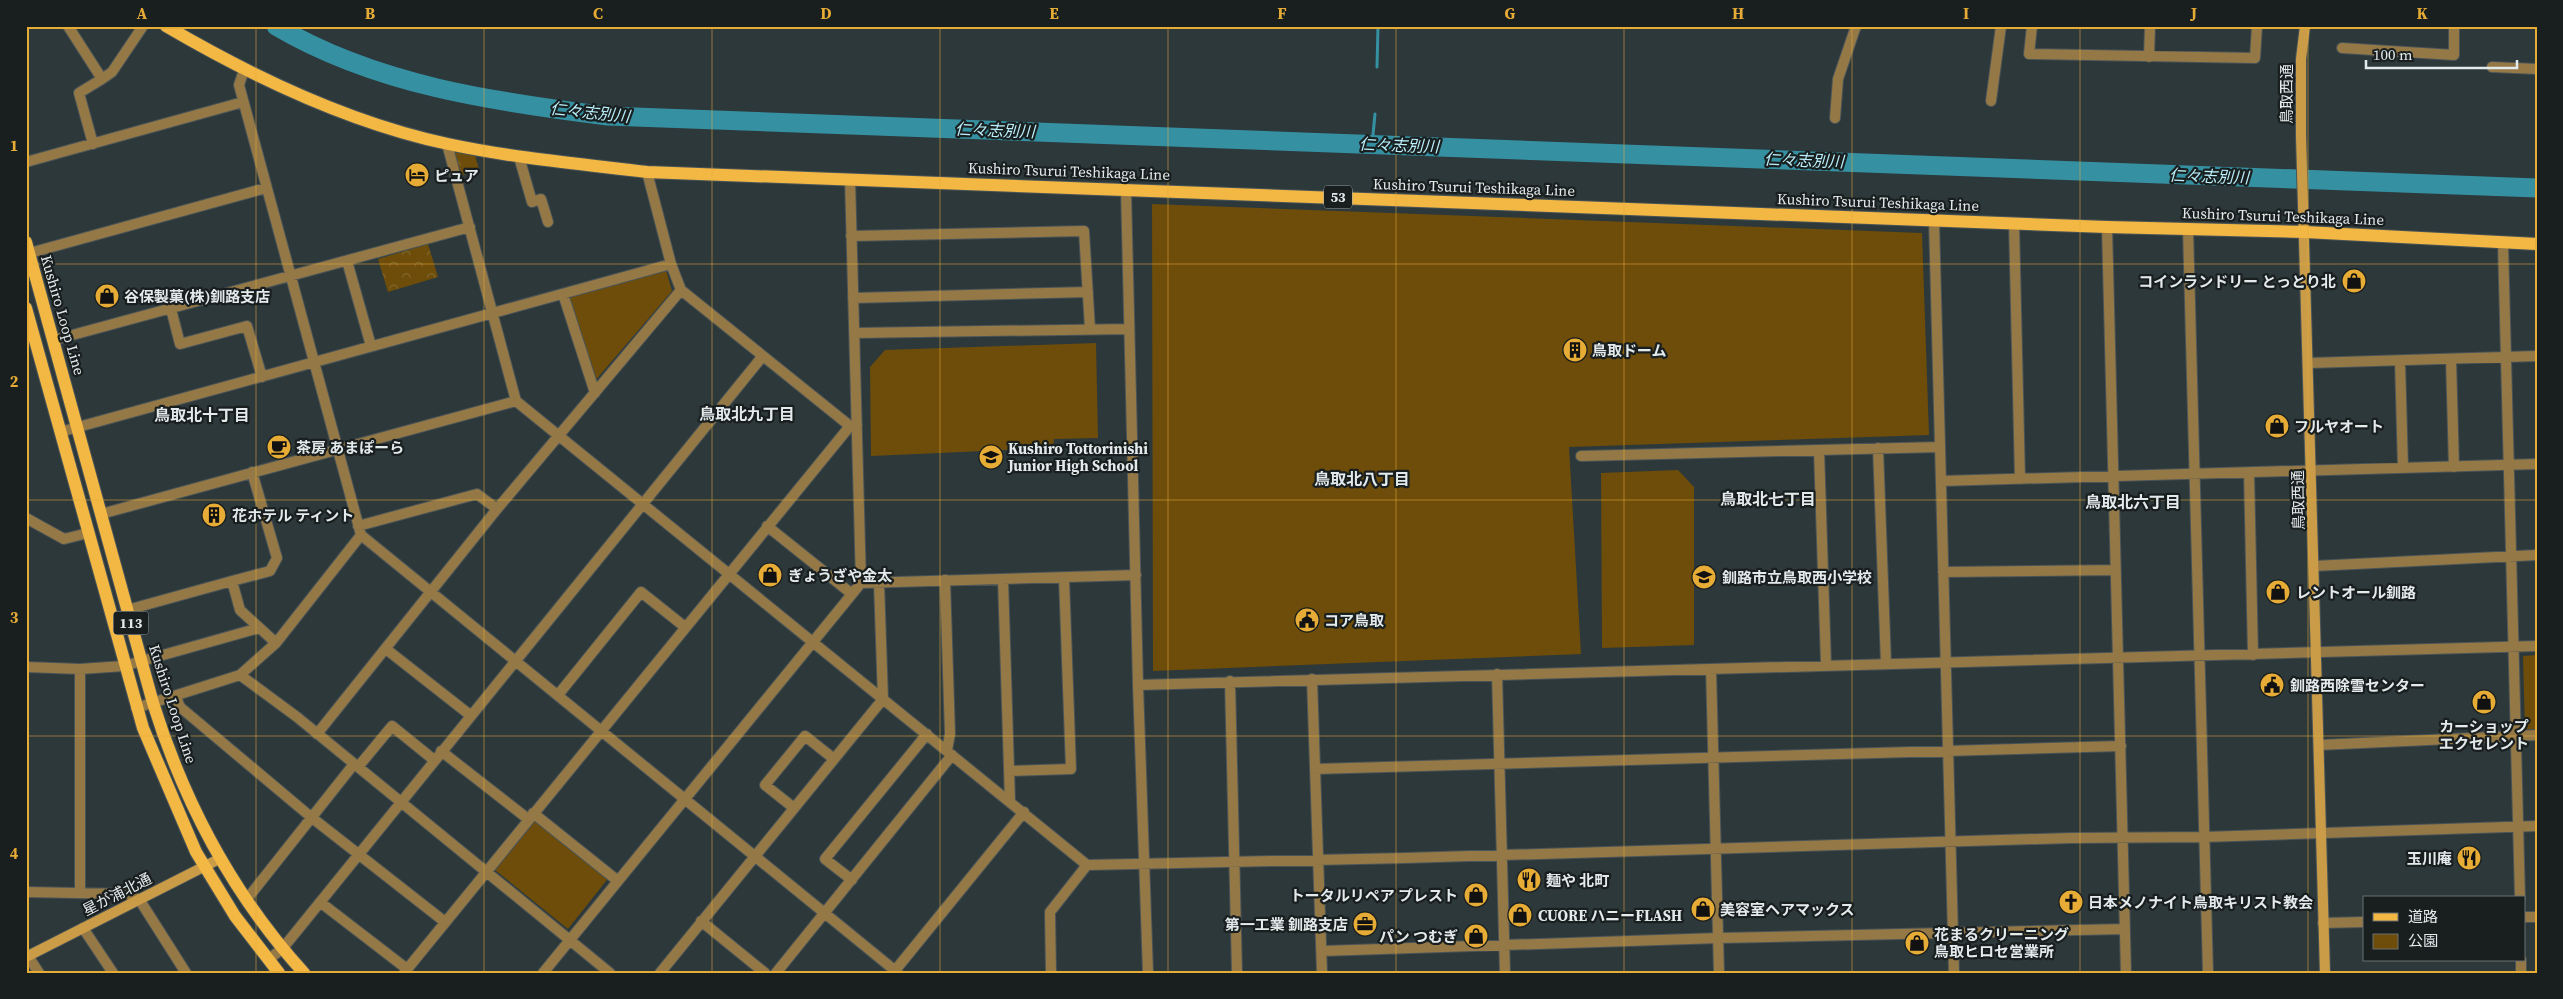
<svg xmlns="http://www.w3.org/2000/svg" width="2563" height="999" font-family="'Source Serif 4','Noto Sans JP',serif">
	<style>
		.forest { fill: url(#forest-crowns) }
		.park { fill: #6d4d09 }
		.lines { fill: none; stroke-linecap: round; stroke-linejoin: round }
		.stream { stroke: #3590a2; stroke-width: 3 }
		.river { stroke: #3590a2; stroke-width: 19 }
		.street-casing { stroke: #4a5457; stroke-width: 12 }
		.secondary-casing { stroke: #4a5457; stroke-width: 12 }
		.primary-casing { stroke: #4a5457; stroke-width: 14 }
		.street { stroke: #947846; stroke-width: 10 }
		.secondary { stroke: #ca9c47; stroke-width: 10 }
		.primary { stroke: #f3b743; stroke-width: 12 }
		.grid { fill: none; stroke: #e7ac36; stroke-width: 1; stroke-opacity: 0.55 }
		.labels { text-anchor: middle; dominant-baseline: central; stroke-width: 4.5; stroke-linejoin: round; paint-order: stroke }
		.shield { fill: #191e1f; stroke: #a6adae; stroke-width: 1 }
		.shield-label { font-size: 14px; font-weight: bold; fill: #e3eaeb }
		.street-label { font-size: 15px; fill: #e3eaeb; stroke: #191e1f }
		.poi-label { font-size: 15px; font-weight: bold; fill: #e3eaeb; stroke: #191e1f; text-anchor: start }
		.water-label { font-size: 16px; font-style: italic; fill: #baeffb; stroke: #191e1f }
		.neighbourhood-label { font-size: 16px; font-weight: bold; fill: #e3eaeb; stroke: #191e1f }
		.neatline { fill: none; stroke: #e7ac36; stroke-width: 2 }
		.grid-label { font-size: 16px; text-anchor: middle; font-weight: bold; fill: #e7ac36 }
	</style>
	<defs>
		<pattern id="forest-crowns" width="20" height="18" patternUnits="userSpaceOnUse" patternTransform="scale(1.25)"><rect width="20" height="18" fill="#6d4d09"/><path d="M2 6a3 3 0 1 1 6 0M12 15a3 3 0 1 1 6 0" fill="none" stroke="#82672d"/></pattern>
	</defs>
	<rect width="100%" height="100%" fill="#2d383b"/>
	<path class="forest" d="M 453,150 L 475,155 L 479,170 L 460,176 Z
		M 428,244 L 438,277 L 388,292 L 378,259 Z"/>
	<path class="park" d="M 1152,204 L 1922,233 L 1929,435 L 1569,447 L 1581,654 L 1153,671 Z
		M 666,270 L 672,291 L 594,382 L 568,297 Z
		M 1096,343 L 1098,438 L 1054,439 L 1053,448 L 871,456 L 870,367 L 885,350 Z
		M 1678,470 L 1694,487 L 1694,645 L 1602,648 L 1601,473 Z
		M 2537,655 L 2537,729 L 2525,730 L 2523,656 Z
		M 537,818 L 610,876 L 568,929 L 495,870 Z"/>
	<g class="lines">
		<path class="stream" d="M 1377,67 L 1378,26
			M 1372,145 L 1375,114"/>
		<path class="river" d="M 276,26 C 376,85 494,102 608,116 L 2537,188"/>
		<defs>
			<path id="street" d="M 68,26 L 102,79 L 112,72 L 143,26
				M 2032,26 L 2029,54 L 2255,58 L 2257,26
				M 2342,48 L 2454,55 L 2454,26
				M 2149,57 L 2150,26
				M 2492,67 L 2537,69
				M 244,70 L 239,85 L 361,535 L 898,973
				M 1991,101 L 2001,26
				M 1835,118 L 1838,79 L 1856,26
				M 93,144 L 79,93 L 102,79
				M 447,144 L 516,401 L 1087,865 L 1405,858 L 2071,838 L 2204,837 L 2537,826
				M 519,157 L 532,202 L 541,199 L 548,222
				M 26,162 L 243,102
				M 647,172 L 671,264 L 681,290 L 850,426 L 857,425
				M 1126,190 L 1138,685 L 1148,973
				M 1934,220 L 1954,973
				M 2014,223 L 2020,479
				M 2107,227 L 2126,973
				M 2188,229 L 2208,973
				M 851,236 L 1084,231 L 1090,329
				M 2503,243 L 2520,898
				M 26,254 L 266,188
				M 347,261 L 371,346
				M 563,294 L 595,393
				M 853,298 L 1088,292
				M 171,309 L 180,344 L 247,326 L 262,377
				M 854,333 L 1129,329
				M 54,340 L 470,227
				M 2451,359 L 2454,467
				M 2400,361 L 2403,468
				M 2309,363 L 2537,356
				M 60,432 L 671,264
				M 1878,448 L 1886,663
				M 1819,450 L 1826,664
				M 1581,456 L 1940,447
				M 252,472 L 277,558 L 270,571 L 232,581 L 240,610 L 276,643
				M 2249,473 L 2253,655
				M 1941,481 L 2537,464
				M 101,514 L 516,401
				M 26,518 L 64,539 L 88,533
				M 358,526 L 477,494 L 497,509
				M 767,526 L 852,594
				M 2314,566 L 2537,555
				M 1943,572 L 2115,570
				M 1003,579 L 1010,801
				M 945,580 L 950,734 L 947,750
				M 861,583 L 1136,575
				M 127,610 L 232,581
				M 386,649 L 470,715
				M 26,667 L 80,669 L 124,666 L 259,628
				M 80,669 L 80,893
				M 1711,669 L 1719,973
				M 1497,674 L 1505,973
				M 240,675 L 297,717 L 610,973
				M 1312,679 L 1322,973
				M 1230,681 L 1237,973
				M 1138,685 L 2537,646
				M 558,695 L 641,592 L 685,627
				M 176,697 L 180,707 L 311,817 L 445,922
				M 136,708 L 240,675 L 276,643 L 361,535
				M 317,734 L 497,509 L 681,290
				M 2319,745 L 2537,735
				M 441,751 L 528,819
				M 358,767 L 392,726 L 434,760
				M 1315,769 L 2121,746
				M 1009,771 L 1071,769 L 1064,578
				M 794,808 L 765,785 L 805,736 L 834,759
				M 533,813 L 618,881
				M 852,880 L 825,859 L 927,734
				M 26,892 L 127,894 L 139,899 L 186,973
				M 247,899 L 354,764
				M 320,902 L 407,969
				M 2524,917 L 2537,917
				M 701,921 L 765,973
				M 2323,923 L 2364,922
				M 83,928 L 113,973
				M 1322,951 L 1719,938 L 2125,929
				M 28,956 L 39,973
				M 269,959 L 283,948 L 762,357
				M 2521,960 L 2521,973
				M 404,973 L 850,426
				M 543,973 L 861,583 L 850,179
				M 660,973 L 883,699 L 879,583
				M 776,973 L 952,755
				M 893,973 L 1024,812
				M 1051,973 L 1050,912 L 1087,865"/>
			<path id="secondary" d="M 2305,26 L 2301,59 L 2301,136 L 2325,973
				M 26,957 L 221,858"/>
			<path id="primary" d="M 166,26 C 253,77 349,123 448,144 C 514,158 581,164 647,172 L 2107,227 L 2305,232 L 2537,244
				M 26,242 L 153,703 C 184,802 234,896 304,973
				M 26,308 L 143,728 L 196,852 L 235,916 L 279,973"/>
		</defs>
		<use href="#street" class="street-casing"/>
		<use href="#secondary" class="secondary-casing"/>
		<use href="#primary" class="primary-casing"/>
		<use href="#street" class="street"/>
		<use href="#secondary" class="secondary"/>
		<use href="#primary" class="primary"/>
	</g>
	<path class="grid" d="M 256,26 L 256,973M 484,26 L 484,973M 712,26 L 712,973M 940,26 L 940,973M 1168,26 L 1168,973M 1396,26 L 1396,973M 1624,26 L 1624,973M 1852,26 L 1852,973M 2080,26 L 2080,973M 2308,26 L 2308,973M 26,264 L 2537,264M 26,500 L 2537,500M 26,736 L 2537,736"/>
	<defs>
		<symbol id="hotel-disc" viewBox="-11 -11 22 22"><circle r="9.5" fill="#e7ac36" stroke="#191e1f"/><path d="M-6-4.5h1.5V1H6V5H4.5V3h-9V5H-6ZM-4 0a1.8 1.8 0 1 1 3.6 0ZM.5 0V-2.5h3Q6-2.5 6 0Z" fill="#111"/></symbol>
		<symbol id="shop-disc" viewBox="-11 -11 22 22"><circle r="9.5" fill="#e7ac36" stroke="#191e1f"/><path d="M-5-2.5h2.3a2.7 3.5 0 0 1 5.4 0H5L5.5 6h-11ZM-1.5-2.5h3a1.5 2.3 0 0 0-3 0Z" fill="#111"/></symbol>
		<symbol id="building-disc" viewBox="-11 -11 22 22"><circle r="9.5" fill="#e7ac36" stroke="#191e1f"/><path d="M-4-6H4V6H1V3H-1V6H-4ZM-2.5-4.3h1.7v1.8h-1.7ZM.8-4.3h1.7v1.8H.8ZM-2.5-1h1.7V.8h-1.7ZM.8-1h1.7V.8H.8Z" fill="#111"/></symbol>
		<symbol id="cafe-disc" viewBox="-11 -11 22 22"><circle r="9.5" fill="#e7ac36" stroke="#191e1f"/><path d="M-5.5-4.5H6V0H3Q3 3.5 0 3.5H-2.5Q-5.5 3.5-5.5 0ZM3-3.2v2h1.7v-2ZM-6 4.5H4V6H-6Z" fill="#111"/></symbol>
		<symbol id="school-disc" viewBox="-11 -11 22 22"><circle r="9.5" fill="#e7ac36" stroke="#191e1f"/><path d="M0-5L7-2L0 1L-7-2ZM-4 1L0 2.5L4 1V4Q0 6-4 4Z" fill="#111"/></symbol>
		<symbol id="civic-disc" viewBox="-11 -11 22 22"><circle r="9.5" fill="#e7ac36" stroke="#191e1f"/><path d="M-.6-6.5H3V-4.5H.6V-3L4-1V1h2V6H-6V1h2V-1L-.6-3ZM-1.2 2.5V6h2.4V2.5Z" fill="#111"/></symbol>
		<symbol id="restaurant-disc" viewBox="-11 -11 22 22"><circle r="9.5" fill="#e7ac36" stroke="#191e1f"/><path d="M-5-6h1v4h1v-4h1v4h1v-4h1v5L-1.5 .5V6h-2V.5L-5-1ZM5-6V6H3V1.5H1.5Q1.5-4 5-6Z" fill="#111"/></symbol>
		<symbol id="church-disc" viewBox="-11 -11 22 22"><circle r="9.5" fill="#e7ac36" stroke="#191e1f"/><path d="M-1.2-6h2.4v3.5h3.3v2.4h-3.3V6h-2.4V-.1h-3.3v-2.4h3.3Z" fill="#111"/></symbol>
		<symbol id="office-disc" viewBox="-11 -11 22 22"><circle r="9.5" fill="#e7ac36" stroke="#191e1f"/><path d="M-6-3h4V-5.5h4V-3h4V5H-6ZM-1-4.5V-3h2v-1.5ZM-6 0V1H6V0Z" fill="#111"/></symbol>
	</defs>
	<g fill-rule="evenodd">
		<use href="#hotel-disc" x="403" y="161" width="28" height="28"/>
		<use href="#shop-disc" x="2340" y="267" width="28" height="28"/>
		<use href="#shop-disc" x="93" y="282" width="28" height="28"/>
		<use href="#building-disc" x="1561" y="336" width="28" height="28"/>
		<use href="#shop-disc" x="2263" y="412" width="28" height="28"/>
		<use href="#cafe-disc" x="265" y="433" width="28" height="28"/>
		<use href="#school-disc" x="977" y="443" width="28" height="28"/>
		<use href="#building-disc" x="200" y="501" width="28" height="28"/>
		<use href="#shop-disc" x="756" y="561" width="28" height="28"/>
		<use href="#school-disc" x="1690" y="563" width="28" height="28"/>
		<use href="#shop-disc" x="2264" y="578" width="28" height="28"/>
		<use href="#civic-disc" x="1293" y="606" width="28" height="28"/>
		<use href="#civic-disc" x="2258" y="671" width="28" height="28"/>
		<use href="#shop-disc" x="2470" y="688" width="28" height="28"/>
		<use href="#restaurant-disc" x="2455" y="844" width="28" height="28"/>
		<use href="#restaurant-disc" x="1515" y="866" width="28" height="28"/>
		<use href="#shop-disc" x="1462" y="881" width="28" height="28"/>
		<use href="#church-disc" x="2057" y="888" width="28" height="28"/>
		<use href="#shop-disc" x="1689" y="895" width="28" height="28"/>
		<use href="#shop-disc" x="1506" y="901" width="28" height="28"/>
		<use href="#office-disc" x="1351" y="910" width="28" height="28"/>
		<use href="#shop-disc" x="1462" y="922" width="28" height="28"/>
		<use href="#shop-disc" x="1903" y="929" width="28" height="28"/>
	</g>
	<g class="labels">
		<g class="shield">
			<rect x="1324" y="185.5" width="28" height="23" rx="4"/>
			<rect x="113.5" y="611.5" width="35" height="23" rx="4"/>
		</g>
		<g class="shield-label">
			<text x="1338" y="197">53</text>
			<text x="131" y="623">113</text>
		</g>
		<g class="street-label">
			<text transform="translate(2286 94) rotate(-90)">鳥取西通</text>
			<text transform="translate(1069 171) rotate(2)">Kushiro Tsurui Teshikaga Line</text>
			<text transform="translate(1474 187) rotate(2)">Kushiro Tsurui Teshikaga Line</text>
			<text transform="translate(1878 202) rotate(2)">Kushiro Tsurui Teshikaga Line</text>
			<text transform="translate(2283 216) rotate(2)">Kushiro Tsurui Teshikaga Line</text>
			<text transform="translate(63 315) rotate(74)">Kushiro Loop Line</text>
			<text transform="translate(2298 500) rotate(-91)">鳥取西通</text>
			<text transform="translate(173 704) rotate(72)">Kushiro Loop Line</text>
			<text transform="translate(117 894) rotate(-27)">星が浦北通</text>
		</g>
		<g class="poi-label">
			<text x="434" y="175">ピュア</text>
			<text x="2336" y="281" text-anchor="end">コインランドリー とっとり北</text>
			<text x="124" y="296">谷保製菓(株)釧路支店</text>
			<text x="1592" y="350">鳥取ドーム</text>
			<text x="2294" y="426">フルヤオート</text>
			<text x="296" y="447">茶房 あまぽーら</text>
			<text x="1008" y="448">Kushiro Tottorinishi<tspan x="1008" dy="17">Junior High School</tspan></text>
			<text x="232" y="515">花ホテル ティント</text>
			<text x="788" y="575">ぎょうざや金太</text>
			<text x="1722" y="577">釧路市立鳥取西小学校</text>
			<text x="2296" y="592">レントオール釧路</text>
			<text x="1324" y="620">コア鳥取</text>
			<text x="2290" y="685">釧路西除雪センター</text>
			<text x="2484" y="726" text-anchor="middle">カーショップ<tspan x="2484" dy="17">エクセレント</tspan></text>
			<text x="2452" y="858" text-anchor="end">玉川庵</text>
			<text x="1546" y="880">麺や 北町</text>
			<text x="1458" y="895" text-anchor="end">トータルリペア プレスト</text>
			<text x="2088" y="902">日本メノナイト鳥取キリスト教会</text>
			<text x="1720" y="909">美容室ヘアマックス</text>
			<text x="1538" y="915">CUORE ハニーFLASH</text>
			<text x="1348" y="924" text-anchor="end">第一工業 釧路支店</text>
			<text x="1934" y="934">花まるクリーニング<tspan x="1934" dy="17">鳥取ヒロセ営業所</tspan></text>
			<text x="1458" y="936" text-anchor="end">パン つむぎ</text>
		</g>
		<g class="water-label">
			<text transform="translate(590 112) rotate(6)">仁々志別川</text>
			<text transform="translate(995 130) rotate(2)">仁々志別川</text>
			<text transform="translate(1399 145) rotate(2)">仁々志別川</text>
			<text transform="translate(1804 160) rotate(2)">仁々志別川</text>
			<text transform="translate(2209 176) rotate(2)">仁々志別川</text>
		</g>
		<g class="neighbourhood-label">
			<text x="747" y="414">鳥取北九丁目</text>
			<text x="202" y="415">鳥取北十丁目</text>
			<text x="1362" y="479">鳥取北八丁目</text>
			<text x="1768" y="499">鳥取北七丁目</text>
			<text x="2133" y="502">鳥取北六丁目</text>
		</g>
	</g>
	<rect width="2563" height="999" fill="none" stroke="#191e1f" stroke-width="55"/>
	<rect x="2363" y="896" width="162" height="65" fill="#191e1f" stroke="#6a7071"/>
	<rect x="2373" y="913" width="25" height="8" fill="#f3b743" stroke="#6a7071"/>
	<text x="2408" y="922" font-size="15" fill="#e3eaeb">道路</text>
	<rect x="2373" y="934" width="25" height="15" fill="#6d4d09" stroke="#6a7071"/>
	<text x="2408" y="946" font-size="15" fill="#e3eaeb">公園</text>
	<path d="M2366 60v8h151v-8" fill="none" stroke="#e3eaeb" stroke-width="2.5"/>
	<text x="2373" y="60" font-size="15" fill="#e3eaeb" stroke="#191e1f" stroke-width="4" paint-order="stroke">100 m</text>
	<rect x="28" y="28" width="2508" height="944" class="neatline"/>
	<g class="grid-label">
		<text x="142" y="19">A</text>
		<text x="370" y="19">B</text>
		<text x="598" y="19">C</text>
		<text x="826" y="19">D</text>
		<text x="1054" y="19">E</text>
		<text x="1282" y="19">F</text>
		<text x="1510" y="19">G</text>
		<text x="1738" y="19">H</text>
		<text x="1966" y="19">I</text>
		<text x="2194" y="19">J</text>
		<text x="2422" y="19">K</text>
		<text x="14" y="151">1</text>
		<text x="14" y="387">2</text>
		<text x="14" y="623">3</text>
		<text x="14" y="859">4</text>
	</g>
</svg>
